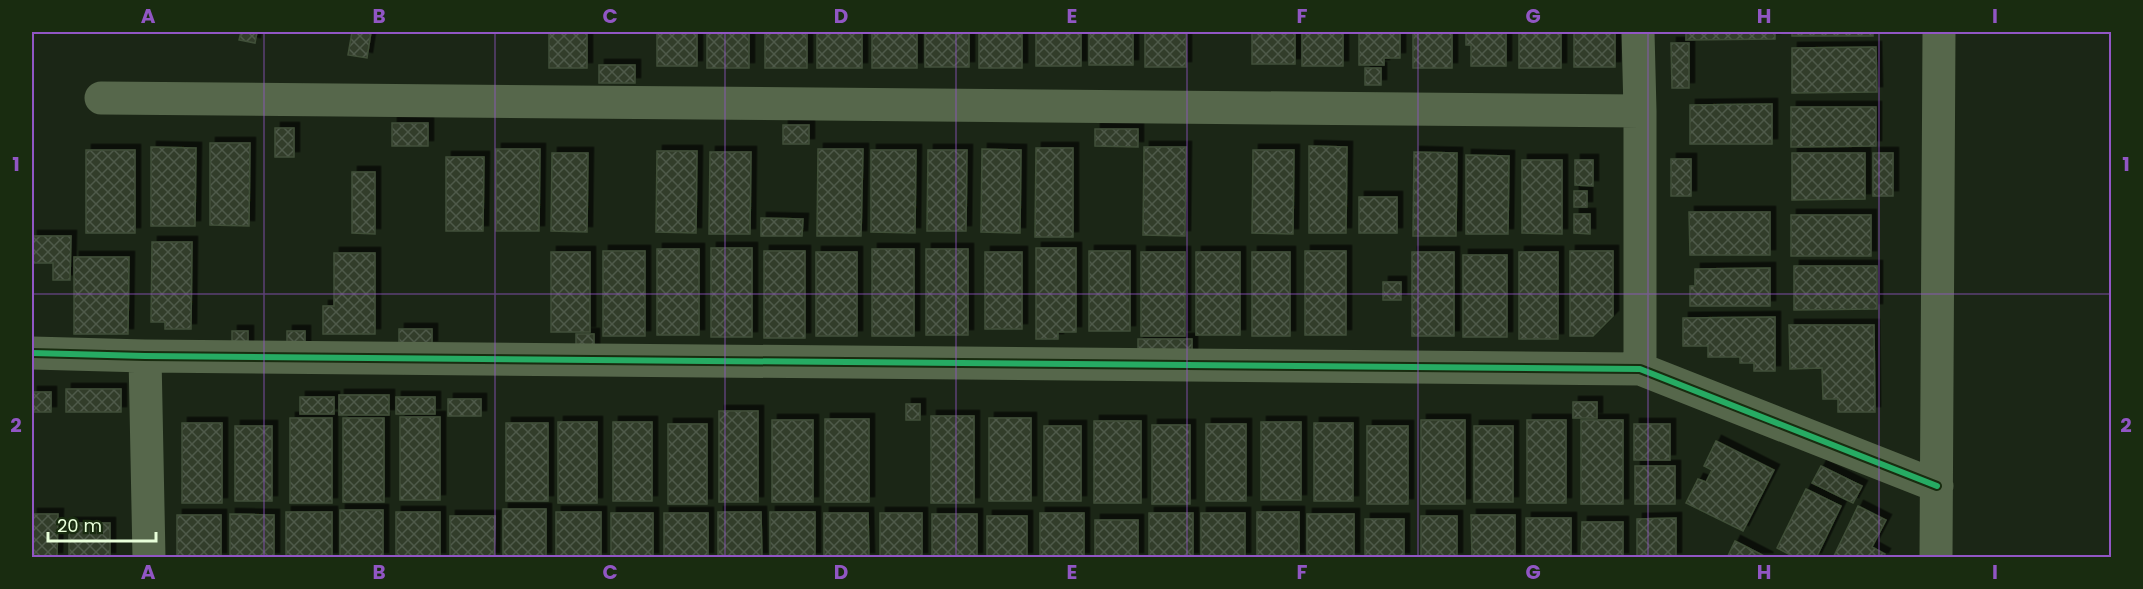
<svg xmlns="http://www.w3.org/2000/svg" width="2143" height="589" font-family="Poppins,sans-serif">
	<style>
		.building { fill: url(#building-cross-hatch); stroke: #404f38; stroke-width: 1.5; filter: url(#shadow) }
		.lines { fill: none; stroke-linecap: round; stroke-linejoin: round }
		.minor { stroke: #56674b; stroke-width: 33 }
		.cycleway-casing { stroke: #192c10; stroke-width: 10 }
		.cycleway { stroke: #26ab63; stroke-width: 6 }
		.grid { fill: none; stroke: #9156c4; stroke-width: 1.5; stroke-opacity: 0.55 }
		.neatline { fill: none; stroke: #9156c4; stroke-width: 2 }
		.grid-label { font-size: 20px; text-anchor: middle; font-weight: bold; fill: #9156c4 }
	</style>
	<defs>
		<pattern id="building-cross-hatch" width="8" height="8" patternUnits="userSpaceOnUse" patternTransform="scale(1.5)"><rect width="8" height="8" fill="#313d2b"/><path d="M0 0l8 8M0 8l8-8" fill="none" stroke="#4f5a49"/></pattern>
		<filter id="shadow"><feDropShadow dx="5.5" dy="-5.5" stdDeviation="0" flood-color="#0009"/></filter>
	</defs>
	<rect width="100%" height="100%" fill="#1b2616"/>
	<path class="building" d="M 241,32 L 257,32 L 255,43 L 239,40 Z
		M 352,32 L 371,32 L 367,58 L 348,55 Z
		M 549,32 L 587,32 L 587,68 L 549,68 Z
		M 657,32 L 697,32 L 697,66 L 657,66 Z
		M 707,32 L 749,32 L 749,68 L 707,68 Z
		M 765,32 L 807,32 L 807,68 L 765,68 Z
		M 817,32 L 862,32 L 862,68 L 817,68 Z
		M 872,32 L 917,32 L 917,68 L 872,68 Z
		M 925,32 L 969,32 L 969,67 L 925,67 Z
		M 979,32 L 1022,32 L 1022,68 L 979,68 Z
		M 1036,32 L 1081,32 L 1081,66 L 1036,66 Z
		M 1089,32 L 1133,32 L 1133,65 L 1089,65 Z
		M 1145,32 L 1186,32 L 1186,67 L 1145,67 Z
		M 1252,32 L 1295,32 L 1295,64 L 1252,64 Z
		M 1302,32 L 1343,32 L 1343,66 L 1302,66 Z
		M 1359,32 L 1400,32 L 1400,58 L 1384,58 L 1384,65 L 1359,65 Z
		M 1413,32 L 1452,32 L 1452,68 L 1413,68 Z
		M 1466,32 L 1506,32 L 1506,66 L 1471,66 L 1471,45 L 1466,45 Z
		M 1519,32 L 1561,32 L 1561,68 L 1519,68 Z
		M 1574,32 L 1615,32 L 1615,67 L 1574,67 Z
		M 1686,32 L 1775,32 L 1775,39 L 1686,40 Z
		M 1792,32 L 1873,32 L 1873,36 L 1792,36 Z
		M 1671,43 L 1689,43 L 1689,88 L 1672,88 Z
		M 1876,47 L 1877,92 L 1792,93 L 1792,48 Z
		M 599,65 L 635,65 L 635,83 L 599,83 Z
		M 1365,68 L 1381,68 L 1381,85 L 1365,85 Z
		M 1772,104 L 1772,144 L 1690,144 L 1690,105 Z
		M 1791,107 L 1876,107 L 1876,146 L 1791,147 Z
		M 392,123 L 428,123 L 428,146 L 392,146 Z
		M 783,125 L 809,125 L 809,144 L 783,144 Z
		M 275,128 L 294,128 L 294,157 L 275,157 Z
		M 1095,129 L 1138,129 L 1138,147 L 1095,146 Z
		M 210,143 L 250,143 L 249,226 L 210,225 Z
		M 1309,146 L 1347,147 L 1346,233 L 1309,233 Z
		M 151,147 L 196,148 L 195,226 L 151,226 Z
		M 1144,147 L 1186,147 L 1185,236 L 1143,235 Z
		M 1036,148 L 1073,148 L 1073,237 L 1035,237 Z
		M 496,149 L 540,149 L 539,231 L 496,231 Z
		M 818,149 L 863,149 L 861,236 L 817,236 Z
		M 982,149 L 1021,150 L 1020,233 L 981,232 Z
		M 86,150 L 135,150 L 135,233 L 86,233 Z
		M 871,150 L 916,150 L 915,233 L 871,232 Z
		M 928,150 L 967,150 L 966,231 L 927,231 Z
		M 1253,150 L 1294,150 L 1293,234 L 1252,233 Z
		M 657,151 L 697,151 L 696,233 L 656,232 Z
		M 710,152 L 751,152 L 750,234 L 709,234 Z
		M 1414,152 L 1457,153 L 1456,236 L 1413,236 Z
		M 552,153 L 588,153 L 587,232 L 551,231 Z
		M 1792,153 L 1865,153 L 1865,199 L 1792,200 Z
		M 1873,153 L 1893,153 L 1893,196 L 1873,196 Z
		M 1466,155 L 1509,156 L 1508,234 L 1466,234 Z
		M 446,157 L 484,157 L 483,231 L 446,231 Z
		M 1671,159 L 1691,159 L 1691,196 L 1671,196 Z
		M 1522,160 L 1562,160 L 1562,234 L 1522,233 Z
		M 1575,160 L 1593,160 L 1593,186 L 1575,185 Z
		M 352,172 L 375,172 L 375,234 L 352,233 Z
		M 1574,191 L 1587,191 L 1587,207 L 1574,207 Z
		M 1359,197 L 1397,197 L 1397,233 L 1359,233 Z
		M 1689,212 L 1770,212 L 1770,255 L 1690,255 Z
		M 1574,214 L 1590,214 L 1590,234 L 1574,233 Z
		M 1791,215 L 1871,215 L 1871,256 L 1791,256 Z
		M 761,218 L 803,219 L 802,236 L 761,236 Z
		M 32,236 L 71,236 L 70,280 L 53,280 L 53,263 L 32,263 Z
		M 152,242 L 192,242 L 191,329 L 165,329 L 165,322 L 151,322 Z
		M 711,248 L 752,248 L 752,337 L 711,337 Z
		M 1036,248 L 1076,248 L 1076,332 L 1058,332 L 1058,339 L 1036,339 Z
		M 657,249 L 699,249 L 699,335 L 657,335 Z
		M 872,249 L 914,249 L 914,336 L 872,336 Z
		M 926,249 L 968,249 L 968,335 L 926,335 Z
		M 603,251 L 645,251 L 645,336 L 603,336 Z
		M 764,251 L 805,251 L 805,338 L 764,338 Z
		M 1089,251 L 1130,251 L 1130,331 L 1089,331 Z
		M 1305,251 L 1346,251 L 1346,335 L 1305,335 Z
		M 1570,251 L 1613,251 L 1613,316 L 1593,336 L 1570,336 Z
		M 551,252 L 590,252 L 590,332 L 551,332 Z
		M 816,252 L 857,252 L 857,336 L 816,336 Z
		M 985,252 L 1022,252 L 1022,329 L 985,329 Z
		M 1141,252 L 1185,252 L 1185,336 L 1141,336 Z
		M 1196,252 L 1240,252 L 1240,335 L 1196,335 Z
		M 1252,252 L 1290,252 L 1290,336 L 1252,336 Z
		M 1412,252 L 1454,252 L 1454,336 L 1412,336 Z
		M 1519,252 L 1558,252 L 1558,339 L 1519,339 Z
		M 334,253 L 375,253 L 375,334 L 323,334 L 323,306 L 334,306 Z
		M 1463,255 L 1507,255 L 1507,337 L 1463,337 Z
		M 74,257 L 129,257 L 128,334 L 74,334 Z
		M 1794,266 L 1877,266 L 1877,309 L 1794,310 Z
		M 1770,268 L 1770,306 L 1690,306 L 1690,286 L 1695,286 L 1695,269 Z
		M 1383,282 L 1401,282 L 1401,300 L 1383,300 Z
		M 1775,317 L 1775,371 L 1754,371 L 1754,363 L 1740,363 L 1740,357 L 1708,357 L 1708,346 L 1683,346 L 1683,318 Z
		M 1789,325 L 1874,325 L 1875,412 L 1838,412 L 1838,399 L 1823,399 L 1822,368 L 1790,369 Z
		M 399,329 L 432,329 L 432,346 L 399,346 Z
		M 232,331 L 248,331 L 248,347 L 232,347 Z
		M 287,331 L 305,331 L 305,347 L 287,347 Z
		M 576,334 L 594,334 L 594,351 L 576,351 Z
		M 1138,339 L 1192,339 L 1192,356 L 1138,356 Z
		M 66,389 L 121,389 L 121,412 L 66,412 Z
		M 32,392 L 51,392 L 51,412 L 32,412 Z
		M 339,395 L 389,395 L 389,415 L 339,415 Z
		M 300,397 L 334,397 L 334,414 L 300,414 Z
		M 396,397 L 435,397 L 435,414 L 396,414 Z
		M 448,399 L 481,399 L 481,416 L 448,416 Z
		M 1573,402 L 1597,402 L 1597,418 L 1573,418 Z
		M 906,404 L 920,404 L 920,420 L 906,420 Z
		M 719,411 L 758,411 L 758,502 L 719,502 Z
		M 931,416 L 974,416 L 974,503 L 931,503 Z
		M 400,417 L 440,417 L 440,500 L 400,500 Z
		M 290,418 L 332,418 L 332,503 L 290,503 Z
		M 343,418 L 384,418 L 384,502 L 343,502 Z
		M 989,418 L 1031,418 L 1031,501 L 989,501 Z
		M 825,419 L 869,419 L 869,502 L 825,502 Z
		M 772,420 L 813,420 L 813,502 L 772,502 Z
		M 1421,420 L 1465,420 L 1465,504 L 1421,504 Z
		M 1527,420 L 1566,420 L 1566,503 L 1527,503 Z
		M 1581,420 L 1623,420 L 1623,504 L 1581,504 Z
		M 1094,421 L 1141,421 L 1141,503 L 1094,503 Z
		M 558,422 L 597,422 L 597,503 L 558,503 Z
		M 613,422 L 652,422 L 652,501 L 613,501 Z
		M 1261,422 L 1301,422 L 1301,500 L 1261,500 Z
		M 182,423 L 222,423 L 222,503 L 182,503 Z
		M 506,423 L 548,423 L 548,501 L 506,501 Z
		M 1314,423 L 1353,423 L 1353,501 L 1314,501 Z
		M 668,424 L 707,424 L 707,504 L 668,504 Z
		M 1206,424 L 1246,424 L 1246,501 L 1206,501 Z
		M 1634,424 L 1670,424 L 1670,460 L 1634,460 Z
		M 1152,425 L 1190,425 L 1190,504 L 1152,504 Z
		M 235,426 L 272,426 L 272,501 L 235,501 Z
		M 1044,426 L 1081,426 L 1081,501 L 1044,501 Z
		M 1367,426 L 1408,426 L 1408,504 L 1367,504 Z
		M 1474,426 L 1513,426 L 1513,502 L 1474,502 Z
		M 1716,441 L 1774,470 L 1743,531 L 1686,503 L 1698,479 L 1706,482 L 1712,470 L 1704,466 Z
		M 1635,466 L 1675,466 L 1675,504 L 1635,504 Z
		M 1821,466 L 1862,486 L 1853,503 L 1812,483 Z
		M 1806,489 L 1841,506 L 1816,558 L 1796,558 L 1777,548 Z
		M 1858,506 L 1886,520 L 1872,547 L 1885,554 L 1883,558 L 1833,558 Z
		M 503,509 L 546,509 L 546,558 L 503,558 Z
		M 340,510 L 383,510 L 383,558 L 340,558 Z
		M 286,512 L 332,512 L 332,558 L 286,558 Z
		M 396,512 L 440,512 L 440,558 L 396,558 Z
		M 556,512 L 601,512 L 601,558 L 556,558 Z
		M 718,512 L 761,512 L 762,558 L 718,558 Z
		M 770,512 L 815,512 L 815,558 L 770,558 Z
		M 1257,512 L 1299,512 L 1299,558 L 1257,558 Z
		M 611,513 L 653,513 L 653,558 L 611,558 Z
		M 664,513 L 708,513 L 708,558 L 664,558 Z
		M 824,513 L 868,513 L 869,558 L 824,558 Z
		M 880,513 L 922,513 L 922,558 L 880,558 Z
		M 1040,513 L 1084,513 L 1084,558 L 1040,558 Z
		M 1149,513 L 1193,513 L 1193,558 L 1149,558 Z
		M 1201,513 L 1245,513 L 1245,558 L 1201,558 Z
		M 32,514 L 58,514 L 57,558 L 32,558 Z
		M 230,514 L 274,515 L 274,558 L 230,558 Z
		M 932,514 L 977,514 L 977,558 L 932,558 Z
		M 1307,514 L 1354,514 L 1354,558 L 1307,558 Z
		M 177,515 L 221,515 L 221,558 L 177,558 Z
		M 1471,515 L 1515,515 L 1515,558 L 1472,558 Z
		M 450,516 L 495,516 L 494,558 L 450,558 Z
		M 987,516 L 1027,516 L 1027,558 L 987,558 Z
		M 1421,516 L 1457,516 L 1457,558 L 1421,558 Z
		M 1526,518 L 1571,518 L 1571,558 L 1526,558 Z
		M 1676,518 L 1676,558 L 1637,558 L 1637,519 Z
		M 1365,519 L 1404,519 L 1404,558 L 1365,558 Z
		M 1095,520 L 1138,520 L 1138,558 L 1095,558 Z
		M 1582,522 L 1623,522 L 1623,558 L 1581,558 Z
		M 69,523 L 110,523 L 110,558 L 69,558 Z
		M 1735,541 L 1768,558 L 1727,558 Z"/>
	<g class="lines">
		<path class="minor" d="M 1638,32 L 1640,111
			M 101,98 L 1640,111 L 1640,369
			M 32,353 L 145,356 L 1640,369 L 1937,486
			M 145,356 L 149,558
			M 1936,558 L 1939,32"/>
		<defs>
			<path id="cycleway" d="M 32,353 L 145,356 L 1640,369 L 1937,486"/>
		</defs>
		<use href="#cycleway" class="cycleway-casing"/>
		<use href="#cycleway" class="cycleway"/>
	</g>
	<path class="grid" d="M 264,32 L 264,558M 495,32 L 495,558M 725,32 L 725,558M 956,32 L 956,558M 1187,32 L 1187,558M 1418,32 L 1418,558M 1648,32 L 1648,558M 1879,32 L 1879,558M 32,294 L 2112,294"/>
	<rect width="2143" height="589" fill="none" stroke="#192c10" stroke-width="66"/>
	<path d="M48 532v9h108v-9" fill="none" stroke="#e8ffda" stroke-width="3"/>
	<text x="57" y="532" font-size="18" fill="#e8ffda" stroke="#192c10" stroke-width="4.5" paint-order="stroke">20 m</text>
	<rect x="33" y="33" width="2077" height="523" class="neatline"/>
	<g class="grid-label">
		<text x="148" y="23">A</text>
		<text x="379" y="23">B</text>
		<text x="610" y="23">C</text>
		<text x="841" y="23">D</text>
		<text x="1072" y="23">E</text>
		<text x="1302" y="23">F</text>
		<text x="1533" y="23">G</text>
		<text x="1764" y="23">H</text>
		<text x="1995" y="23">I</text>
		<text x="16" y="171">1</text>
		<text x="2126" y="171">1</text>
		<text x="16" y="432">2</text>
		<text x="2126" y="432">2</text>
		<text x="148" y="579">A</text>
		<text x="379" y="579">B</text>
		<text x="610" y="579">C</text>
		<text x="841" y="579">D</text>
		<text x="1072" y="579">E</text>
		<text x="1302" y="579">F</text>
		<text x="1533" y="579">G</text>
		<text x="1764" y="579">H</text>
		<text x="1995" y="579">I</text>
	</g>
</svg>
